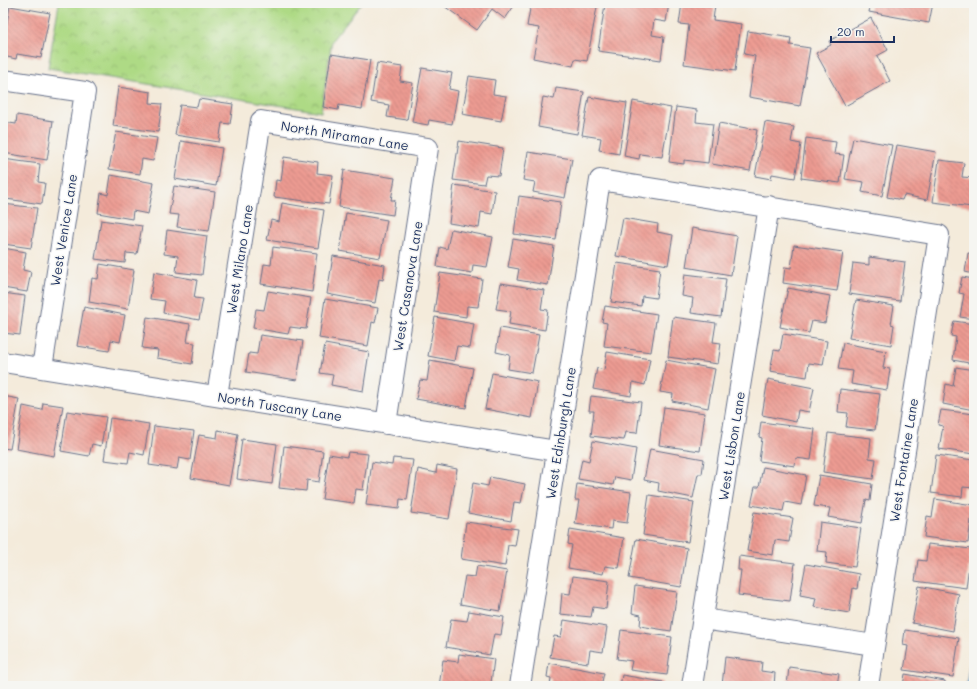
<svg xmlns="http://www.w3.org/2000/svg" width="977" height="689" font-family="Mali,sans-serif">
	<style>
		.park { fill: url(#park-crowns); stroke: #648472 }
		.water { fill: url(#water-ripples); stroke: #4477a3 }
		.building { fill: url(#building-back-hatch) }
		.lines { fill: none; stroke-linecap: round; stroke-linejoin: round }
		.minor-casing { stroke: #67718a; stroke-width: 22 }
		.minor { stroke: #fff; stroke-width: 20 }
		.labels { text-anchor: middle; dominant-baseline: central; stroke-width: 3; stroke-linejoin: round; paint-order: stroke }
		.street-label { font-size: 13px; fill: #1b2f5e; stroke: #f6f6f2 }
	</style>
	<defs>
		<pattern id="park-crowns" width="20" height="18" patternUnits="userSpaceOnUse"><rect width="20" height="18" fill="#aeda85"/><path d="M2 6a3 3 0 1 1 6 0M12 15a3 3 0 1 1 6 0" fill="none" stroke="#95bb75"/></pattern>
		<pattern id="water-ripples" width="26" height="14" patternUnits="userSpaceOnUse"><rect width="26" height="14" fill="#6cbfe8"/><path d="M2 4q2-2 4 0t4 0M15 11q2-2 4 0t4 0" fill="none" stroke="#589cbf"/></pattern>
		<pattern id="building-back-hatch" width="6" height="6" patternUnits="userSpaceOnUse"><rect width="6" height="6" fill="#ed9b92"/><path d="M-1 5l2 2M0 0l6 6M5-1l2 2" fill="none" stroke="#bf7f7a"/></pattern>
	</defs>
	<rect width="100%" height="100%" fill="#f6f6f2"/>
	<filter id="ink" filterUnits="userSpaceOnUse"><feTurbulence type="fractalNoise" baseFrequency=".025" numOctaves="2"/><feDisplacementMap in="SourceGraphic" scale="8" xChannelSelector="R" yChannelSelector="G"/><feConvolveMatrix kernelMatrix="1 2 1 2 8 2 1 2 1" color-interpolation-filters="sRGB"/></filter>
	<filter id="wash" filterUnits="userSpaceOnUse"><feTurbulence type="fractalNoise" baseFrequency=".012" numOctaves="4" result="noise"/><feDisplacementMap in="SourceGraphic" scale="16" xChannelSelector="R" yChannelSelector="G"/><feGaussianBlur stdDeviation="0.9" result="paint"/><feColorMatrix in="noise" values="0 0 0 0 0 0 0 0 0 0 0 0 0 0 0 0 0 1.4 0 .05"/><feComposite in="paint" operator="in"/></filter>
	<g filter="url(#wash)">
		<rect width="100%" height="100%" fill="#f4ebdb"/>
		<path class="park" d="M 59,3 L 362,3 L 332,40 L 321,112 L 48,68 Z"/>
		<path class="water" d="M 974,636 L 974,686 L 966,686 Z"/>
		<g id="blocks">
			<path class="building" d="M 440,3 L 516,3 L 505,19 L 492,9 L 477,30 Z
				M 531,3 L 576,3 L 597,7 L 587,61 L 575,59 L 573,66 L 533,58 L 539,28 L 527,26 Z
				M 625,3 L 669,3 L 666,22 L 654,20 L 652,35 L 664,37 L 661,60 L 598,51 L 605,4 L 624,7 Z
				M 682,3 L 703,3 L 715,5 L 713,20 L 741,24 L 735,71 L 684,64 L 689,25 L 679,24 Z
				M 871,3 L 933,3 L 929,23 L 869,12 Z
				M 10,6 L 50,13 L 41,58 L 17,54 L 16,59 L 3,56 L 3,44 Z
				M 871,18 L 888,50 L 877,56 L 890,81 L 845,106 L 816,53 L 831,45 L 829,41 Z
				M 748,31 L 791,38 L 790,45 L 810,48 L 800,106 L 749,97 L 755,56 L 744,54 Z
				M 331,54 L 370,60 L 362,109 L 339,105 L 338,110 L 323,107 Z
				M 377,63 L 402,67 L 400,81 L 413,83 L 407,120 L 387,117 L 389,105 L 371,102 Z
				M 422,68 L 452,73 L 449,89 L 458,91 L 452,124 L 429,120 L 428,125 L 412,122 Z
				M 469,76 L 495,80 L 493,94 L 506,96 L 501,121 L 462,114 Z
				M 118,87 L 151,92 L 150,103 L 162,104 L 158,132 L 113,126 Z
				M 556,88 L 584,92 L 577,134 L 538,127 L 543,97 L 554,99 Z
				M 589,97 L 627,103 L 619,154 L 599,150 L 601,138 L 582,135 Z
				M 199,99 L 233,104 L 230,124 L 222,123 L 219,142 L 175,135 L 180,105 L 197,107 Z
				M 633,101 L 671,108 L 662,157 L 640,154 L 639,159 L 624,156 Z
				M 676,107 L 697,110 L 696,122 L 713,124 L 708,163 L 684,160 L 684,164 L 669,162 Z
				M 17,115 L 53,121 L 47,160 L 3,153 L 3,122 L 16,124 Z
				M 765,122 L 794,127 L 791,142 L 801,144 L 795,178 L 772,174 L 771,179 L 755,176 Z
				M 719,123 L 757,130 L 750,171 L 712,164 Z
				M 116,132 L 157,138 L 153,161 L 142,159 L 140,174 L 109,169 Z
				M 806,138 L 836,142 L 834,154 L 844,155 L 840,183 L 801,178 Z
				M 853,138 L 892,145 L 882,196 L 862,192 L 864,182 L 845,179 Z
				M 181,141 L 222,148 L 216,186 L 175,179 Z
				M 459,141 L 503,148 L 499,176 L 486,175 L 484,184 L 453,180 Z
				M 897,145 L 936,152 L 927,200 L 904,195 L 902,200 L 887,197 Z
				M 528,152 L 572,159 L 565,198 L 533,192 L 535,182 L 523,180 Z
				M 284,157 L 318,162 L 317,173 L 333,175 L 329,204 L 274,197 L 276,180 L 281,181 Z
				M 3,159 L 40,164 L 38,182 L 45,183 L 42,204 L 6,199 L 8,186 L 3,185 Z
				M 939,160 L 964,163 L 962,177 L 974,178 L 972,207 L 933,202 Z
				M 344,170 L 395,178 L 391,200 L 395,200 L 393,215 L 339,207 Z
				M 111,175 L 154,183 L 148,214 L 133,211 L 132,219 L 98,213 L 101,193 L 108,195 Z
				M 454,185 L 495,191 L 492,214 L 481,212 L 479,228 L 449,223 Z
				M 174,186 L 215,192 L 209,231 L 177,227 L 179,215 L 169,214 Z
				M 519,196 L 561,202 L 556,240 L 514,234 Z
				M 282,203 L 324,210 L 318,248 L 267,240 L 271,220 L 279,222 Z
				M 3,204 L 37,208 L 31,248 L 3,244 Z
				M 346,213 L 387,220 L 380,258 L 340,251 Z
				M 623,218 L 658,224 L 657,232 L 673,235 L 668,265 L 616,256 Z
				M 101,220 L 142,226 L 137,254 L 126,253 L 125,263 L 95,259 Z
				M 692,228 L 737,236 L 731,275 L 686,267 Z
				M 451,229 L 493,237 L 487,267 L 473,265 L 472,273 L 437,267 L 440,247 L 447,249 Z
				M 167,230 L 207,236 L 202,275 L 176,272 L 178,256 L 164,254 Z
				M 513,239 L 554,246 L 548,285 L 517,280 L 519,269 L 508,267 Z
				M 794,245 L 843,252 L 837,291 L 783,283 L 785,267 L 791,268 Z
				M 273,247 L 317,253 L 312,292 L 261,284 L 264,264 L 271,265 Z
				M 3,248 L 26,252 L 23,270 L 31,272 L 27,292 L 3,288 Z
				M 968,253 L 974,254 L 974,274 L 965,272 Z
				M 333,256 L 385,265 L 383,280 L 379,279 L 375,303 L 327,294 Z
				M 869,257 L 905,262 L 900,301 L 849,294 L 853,263 L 869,265 Z
				M 617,263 L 660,269 L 656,298 L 642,296 L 641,306 L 611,302 Z
				M 100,264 L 134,270 L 128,309 L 89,302 L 92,278 L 98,279 Z
				M 154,272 L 197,280 L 194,298 L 203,299 L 199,320 L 163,313 L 165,301 L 150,299 Z
				M 440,273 L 482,279 L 478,307 L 467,306 L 466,317 L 434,312 Z
				M 685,274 L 726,279 L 721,317 L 691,313 L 693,298 L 682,296 Z
				M 962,277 L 974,279 L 974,319 L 960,317 L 964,294 L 959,293 Z
				M 501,283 L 544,290 L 541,309 L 548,310 L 545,330 L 509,324 L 511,311 L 496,309 Z
				M 788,288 L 830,296 L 825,323 L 812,321 L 809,333 L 780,327 Z
				M 268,291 L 311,298 L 306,329 L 290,327 L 288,334 L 253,328 L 256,309 L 264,310 Z
				M 3,293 L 25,296 L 20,335 L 3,333 Z
				M 325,299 L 378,308 L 375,323 L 372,322 L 368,346 L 319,338 Z
				M 856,300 L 894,306 L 891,324 L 894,325 L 891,345 L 849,338 Z
				M 605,306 L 657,314 L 651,352 L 604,346 L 607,323 L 602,322 Z
				M 84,307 L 125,315 L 120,342 L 111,340 L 109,351 L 77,346 Z
				M 147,317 L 190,324 L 187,342 L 195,343 L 192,364 L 157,358 L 158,350 L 142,348 Z
				M 435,317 L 474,324 L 470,348 L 457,346 L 454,361 L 428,356 Z
				M 673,317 L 716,323 L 713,342 L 721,343 L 718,364 L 668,357 Z
				M 954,321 L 974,324 L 974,364 L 953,360 L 956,337 L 951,336 Z
				M 500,328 L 539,335 L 532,373 L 508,369 L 510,355 L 496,352 Z
				M 783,334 L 827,341 L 823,365 L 809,363 L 807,377 L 770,371 L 774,350 L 780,351 Z
				M 260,335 L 303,341 L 297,380 L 246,372 L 249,353 L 257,354 Z
				M 843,343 L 886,351 L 883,368 L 890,369 L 887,390 L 851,384 L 853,371 L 838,369 Z
				M 325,344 L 369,352 L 363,391 L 331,385 L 333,375 L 320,373 Z
				M 607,352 L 650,359 L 645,385 L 633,382 L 631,396 L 593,389 L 597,368 L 604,370 Z
				M 430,360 L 473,368 L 466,408 L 416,399 L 420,380 L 427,381 Z
				M 666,360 L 715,369 L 708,408 L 672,401 L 673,394 L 660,392 Z
				M 956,367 L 974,370 L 974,410 L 943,404 L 946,384 L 953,386 Z
				M 492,373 L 538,382 L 532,418 L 485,409 Z
				M 768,379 L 814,388 L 809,412 L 798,410 L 796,422 L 762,415 Z
				M 840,389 L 880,394 L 875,430 L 846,427 L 848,413 L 838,412 Z
				M 3,396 L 19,399 L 10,449 L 3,448 Z
				M 591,396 L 641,402 L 637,433 L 626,432 L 624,440 L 591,436 L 594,411 L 589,411 Z
				M 43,403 L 63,406 L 54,456 L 16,449 L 23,406 L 42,410 Z
				M 664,407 L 705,413 L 700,451 L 659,445 Z
				M 941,410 L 974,414 L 974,454 L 939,449 L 943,426 L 938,425 Z
				M 67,411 L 106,417 L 101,446 L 92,444 L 89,456 L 61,451 Z
				M 110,418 L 149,424 L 144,455 L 130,452 L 128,463 L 104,460 Z
				M 761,422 L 815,429 L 811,460 L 796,458 L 795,466 L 759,461 L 762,438 L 759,437 Z
				M 154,426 L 194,431 L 190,460 L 179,458 L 177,469 L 149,465 Z
				M 218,430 L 238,434 L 229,485 L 191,478 L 199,435 L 217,438 Z
				M 828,433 L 871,438 L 869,458 L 876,459 L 873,479 L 823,472 Z
				M 242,439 L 277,444 L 272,484 L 237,479 Z
				M 593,441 L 636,449 L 631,480 L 615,477 L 613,485 L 578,479 L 582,459 L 589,461 Z
				M 284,446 L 323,451 L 319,482 L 307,480 L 306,491 L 279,488 Z
				M 650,449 L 704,459 L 702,474 L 698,474 L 693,498 L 658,491 L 659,483 L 644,480 Z
				M 348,452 L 368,454 L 363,490 L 356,489 L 354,503 L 322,499 L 329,454 L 347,457 Z
				M 936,455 L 974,460 L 974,488 L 963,487 L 962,497 L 931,493 Z
				M 393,458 L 413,460 L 407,500 L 400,499 L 399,509 L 366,505 L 372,462 L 392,465 Z
				M 437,465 L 457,469 L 449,519 L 411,513 L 418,469 L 436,473 Z
				M 763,467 L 806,475 L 801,505 L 785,502 L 783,511 L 751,505 L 755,487 L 759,487 Z
				M 819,475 L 872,484 L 870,501 L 866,500 L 862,523 L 828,517 L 830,508 L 814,506 Z
				M 490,477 L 525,484 L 521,503 L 514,502 L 511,521 L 468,513 L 473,483 L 488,486 Z
				M 577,484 L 631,492 L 627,523 L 612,521 L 611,529 L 575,524 L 579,500 L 575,500 Z
				M 649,495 L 694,502 L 688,542 L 643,535 Z
				M 935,499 L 973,505 L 968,543 L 924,537 L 927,516 L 932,517 Z
				M 754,512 L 793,518 L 789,542 L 775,540 L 773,555 L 747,551 Z
				M 466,522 L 518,529 L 515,546 L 508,545 L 505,566 L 461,559 Z
				M 820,522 L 861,528 L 855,567 L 826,563 L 827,552 L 817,551 Z
				M 570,529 L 624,538 L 619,568 L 605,566 L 603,574 L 568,568 L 572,545 L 568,544 Z
				M 636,539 L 687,548 L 681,587 L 629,578 Z
				M 928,544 L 971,549 L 966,588 L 915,581 L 918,560 L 926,561 Z
				M 739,556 L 795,563 L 790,601 L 738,595 L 741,570 L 738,570 Z
				M 806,564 L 859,574 L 857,589 L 853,588 L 849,613 L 814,607 L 816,598 L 800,595 Z
				M 477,566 L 507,571 L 500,611 L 460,604 L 465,576 L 475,577 Z
				M 573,576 L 609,581 L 606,609 L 593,607 L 591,617 L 560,614 L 562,593 L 570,594 Z
				M 635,586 L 677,592 L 671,631 L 640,626 L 641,615 L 632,613 Z
				M 919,586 L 959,594 L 953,631 L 912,623 Z
				M 469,611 L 504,617 L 501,635 L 494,634 L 490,655 L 446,647 L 451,619 L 467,621 Z
				M 564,620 L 607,627 L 603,652 L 590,650 L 588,663 L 550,657 L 554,636 L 561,637 Z
				M 621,630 L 672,637 L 667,675 L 630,670 L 632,661 L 617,659 Z
				M 905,630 L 959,638 L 953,677 L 904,670 L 908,646 L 903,645 Z
				M 459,654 L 494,659 L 491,683 L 494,683 L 494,686 L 439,686 L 443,660 L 458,662 Z
				M 725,657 L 762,662 L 761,671 L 775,673 L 774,686 L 722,686 Z
				M 549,663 L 604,673 L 601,686 L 550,686 L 551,678 L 547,677 Z
				M 789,667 L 839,674 L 837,686 L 787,686 Z
				M 905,674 L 945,681 L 945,686 L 903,686 Z
				M 622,675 L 663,682 L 662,686 L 620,686 Z"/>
		</g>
	</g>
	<g filter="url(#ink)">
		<use href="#blocks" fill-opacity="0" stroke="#67718a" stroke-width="1"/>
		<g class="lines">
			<defs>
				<path id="minor" d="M 3,80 L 85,92 L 42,368
					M 3,362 L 557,451
					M 217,396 L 261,121 L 428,148 L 386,424
					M 703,619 L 874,645
					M 520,686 L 600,180 L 939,235 L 868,686
					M 692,686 L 769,206"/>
			</defs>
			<use href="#minor" class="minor-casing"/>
			<use href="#minor" class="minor"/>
		</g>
	</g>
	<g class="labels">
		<g class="street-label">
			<text transform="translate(345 135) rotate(9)">North Miramar Lane</text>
			<text transform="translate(63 230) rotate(-81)">West Venice Lane</text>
			<text transform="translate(239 259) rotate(-81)">West Milano Lane</text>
			<text transform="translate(407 286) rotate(-81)">West Casanova Lane</text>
			<text transform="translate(280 406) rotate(9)">North Tuscany Lane</text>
			<text transform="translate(560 433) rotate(-81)">West Edinburgh Lane</text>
			<text transform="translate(731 446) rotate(-81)">West Lisbon Lane</text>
			<text transform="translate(903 460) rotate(-81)">West Fontaine Lane</text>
		</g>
	</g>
	<rect width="977" height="689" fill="none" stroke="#f6f6f2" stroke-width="16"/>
	<path d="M831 36v6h63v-6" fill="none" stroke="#1b2f5e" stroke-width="2"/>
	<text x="837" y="36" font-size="12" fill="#1b2f5e" stroke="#f6f6f2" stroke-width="3" paint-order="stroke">20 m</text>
</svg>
